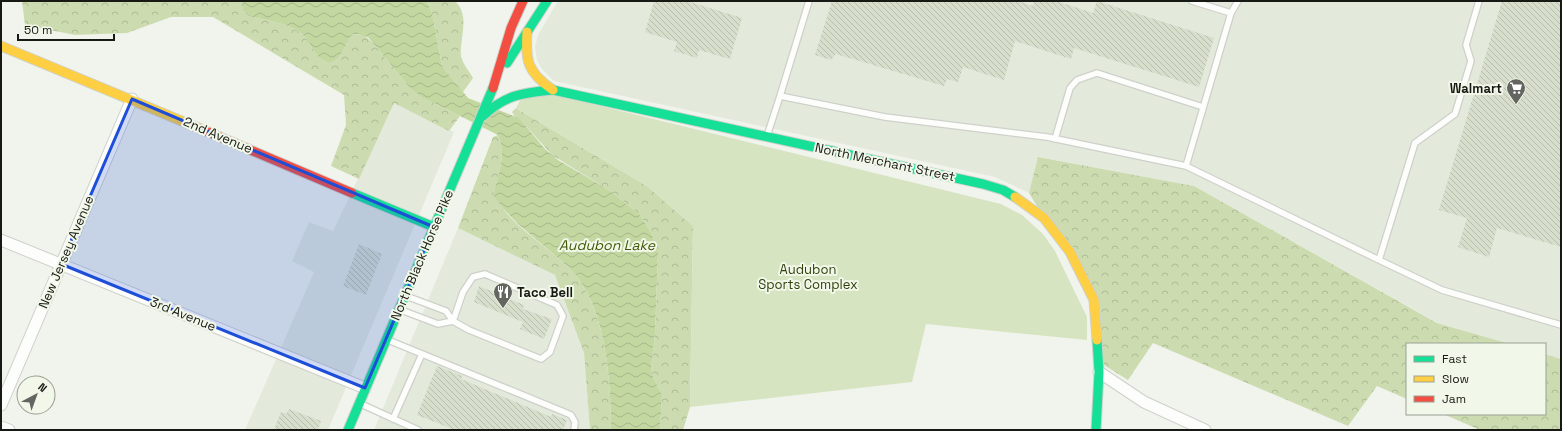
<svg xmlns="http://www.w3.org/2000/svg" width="1562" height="431" font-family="'Space Grotesk',sans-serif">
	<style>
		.built { fill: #e3e9db }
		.forest { fill: url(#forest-crowns) }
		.park { fill: #d7e4c2 }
		.water { fill: url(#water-waves) }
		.building { fill: url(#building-back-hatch) }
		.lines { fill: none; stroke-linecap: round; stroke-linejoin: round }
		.lane-casing { stroke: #ced1cb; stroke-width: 8 }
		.street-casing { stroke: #ced1cb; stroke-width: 13 }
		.fast-casing { stroke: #ced1cb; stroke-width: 11 }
		.slow-casing { stroke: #ced1cb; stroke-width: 11 }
		.jam-casing { stroke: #ced1cb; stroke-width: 11 }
		.lane { stroke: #fdfdfc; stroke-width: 5.5 }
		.street { stroke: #fdfdfc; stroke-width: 11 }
		.fast { stroke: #16e098; stroke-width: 9 }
		.slow { stroke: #ffcf43; stroke-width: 9 }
		.jam { stroke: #f24e42; stroke-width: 9 }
		.marked { fill: #1d4ed8; fill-opacity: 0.2; stroke: #1d4ed8; stroke-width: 3; stroke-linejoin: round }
		.labels { text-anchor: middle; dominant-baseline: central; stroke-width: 4; stroke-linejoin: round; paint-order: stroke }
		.poi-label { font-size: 13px; font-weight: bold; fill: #171914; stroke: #f2f8e9; text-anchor: end }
		.street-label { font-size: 13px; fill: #171914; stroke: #f2f8e9 }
		.park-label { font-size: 13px; fill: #31410c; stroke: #f2f8e9 }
		.water-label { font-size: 14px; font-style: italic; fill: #425906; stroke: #f2f8e9 }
	</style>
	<defs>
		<pattern id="forest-crowns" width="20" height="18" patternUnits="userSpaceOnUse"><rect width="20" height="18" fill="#ccdcb0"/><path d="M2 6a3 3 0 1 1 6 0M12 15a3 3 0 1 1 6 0" fill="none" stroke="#aebc96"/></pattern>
		<pattern id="water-waves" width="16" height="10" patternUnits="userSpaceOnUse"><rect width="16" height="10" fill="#c3d7a1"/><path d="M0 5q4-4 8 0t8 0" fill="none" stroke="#a7b88a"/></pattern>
		<pattern id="building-back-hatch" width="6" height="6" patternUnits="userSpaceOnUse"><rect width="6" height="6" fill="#d7decc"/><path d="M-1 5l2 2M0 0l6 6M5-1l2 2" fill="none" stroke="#b8beae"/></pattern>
	</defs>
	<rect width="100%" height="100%" fill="#f1f4ec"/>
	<path class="built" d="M 558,1 L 1561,1 L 1561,359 L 1545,354 L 1545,344 L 1510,344 L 1438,323 L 1194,186 L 1039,157 L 1029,193 L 995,177 L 554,81 L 542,69 L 537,60 L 535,47 L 538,35 Z
		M 394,103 L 454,132 L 328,430 L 245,430 L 314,272 L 292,261 L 309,222 L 333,231 Z
		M 458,228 L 555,275 L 584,353 L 590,430 L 374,430 Z"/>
	<path class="forest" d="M 22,1 L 243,1 L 243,11 L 249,16 C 265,20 289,23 302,34 C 313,44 313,58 329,63 C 343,61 344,43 353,34 L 364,35 L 372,42 L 410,88 L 436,104 L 460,116 L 449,131 L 394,103 L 359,179 L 331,166 L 346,125 L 344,95 L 213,17 L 171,17 L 127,33 L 75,35 L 25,25 Z
		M 427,1 L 455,1 C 471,16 459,39 461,56 C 462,63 470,72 473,78 L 463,92 L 442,66 L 432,13 Z
		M 516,108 L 647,186 L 693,226 L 690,407 L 683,430 L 660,430 L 662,395 L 653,377 L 651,367 L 655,334 L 658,252 L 651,232 L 639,214 L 610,191 L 552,155 L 527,127 L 515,117 L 512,112 Z
		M 498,135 C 507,156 498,174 493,195 C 500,203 505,212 512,219 C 530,237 552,251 570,269 C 606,306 611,380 611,430 L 590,430 L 584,353 L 555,275 L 458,228 L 493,137 Z
		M 1038,157 L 1194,186 L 1437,323 L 1510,344 L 1407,344 L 1407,399 L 1377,386 L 1348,426 L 1153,343 L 1128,380 L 1099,362 L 1094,300 L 1029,193 Z
		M 1545,354 L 1561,359 L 1561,430 L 1480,430 L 1443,414 L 1545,414 Z"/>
	<path class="park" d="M 527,88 L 1001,204 L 1022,215 L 1043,234 L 1055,251 L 1087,317 L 1087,340 L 926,324 L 912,382 L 690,407 L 693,226 L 647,186 L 516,108 Z"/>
	<path class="water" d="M 243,1 L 427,1 L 432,13 L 442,66 L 468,98 L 519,118 L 545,149 L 558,160 L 610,191 L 639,214 L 651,232 L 658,252 L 655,334 L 651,367 L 653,377 L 662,395 L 660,430 L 611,430 C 611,380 606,305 570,269 C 545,244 513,225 493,195 C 498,174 507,156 498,135 L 422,97 L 410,88 L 368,37 L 358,34 L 353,34 C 344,43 343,61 329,63 C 313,58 313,44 302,34 C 289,23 265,20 249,16 L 243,11 Z"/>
	<path class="building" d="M 654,1 L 687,1 L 742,18 L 730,59 L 699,50 L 697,58 L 674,51 L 677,42 L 645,32 Z
		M 832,1 L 1018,1 L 1033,6 L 1034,1 L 1056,1 L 1093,13 L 1097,1 L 1214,38 L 1199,87 L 1074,48 L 1071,59 L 1015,41 L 1004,80 L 963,67 L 958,82 L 947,79 L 944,86 L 836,54 L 831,60 L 815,55 Z
		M 1502,1 L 1561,1 L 1561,247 L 1497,228 L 1489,257 L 1458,247 L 1467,218 L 1439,210 Z
		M 359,244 L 382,254 L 366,295 L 343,286 Z
		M 479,286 L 524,305 L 523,309 L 552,319 L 544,339 L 520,329 L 523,322 L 474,302 Z
		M 437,366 L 462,376 L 461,379 L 551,417 L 552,414 L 567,420 L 563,430 L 455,430 L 417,415 Z
		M 289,409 L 321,421 L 318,430 L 274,430 L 281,412 L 286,414 Z"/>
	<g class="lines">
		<defs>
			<path id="lane" d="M 809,1 L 780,96 L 885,117 L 1047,137 L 1186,166 L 1231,13 L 1238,1
				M 1192,1 L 1231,13
				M 767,136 L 780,96
				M 1055,139 L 1070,88 L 1077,80 L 1097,73 L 1203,107
				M 1186,166 L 1379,260 L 1415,143 L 1455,114 L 1471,61 L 1466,45 L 1479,1
				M 1379,260 L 1442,290 L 1561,325
				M 406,296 L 446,311 L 453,321 L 469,330 L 541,359 L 550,352 L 563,316 L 557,305 L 485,274 L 473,277 L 463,292 L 453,321
				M 401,310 L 438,324 L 453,321
				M 388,340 L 564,412 L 571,415 L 575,422 L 574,430
				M 361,404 L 418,430
				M 393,419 L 422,354"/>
			<path id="street" d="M 1,240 L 365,388
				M 1099,372 L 1144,402 L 1205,430
				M 1,405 L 132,99
				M 1,427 L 9,430"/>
			<path id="fast" d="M 507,63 L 547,1
				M 553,90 L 983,184 L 1003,190 L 1015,197
				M 483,116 C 506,94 523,93 553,90
				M 352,193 L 434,227
				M 348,430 L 493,88
				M 1096,430 L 1099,372 L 1097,340"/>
			<path id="slow" d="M 527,32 C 525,61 528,73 553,90
				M 1,46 L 201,129
				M 1015,197 L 1044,218 L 1070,252 L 1094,300 L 1097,340"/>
			<path id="jam" d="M 493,88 L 511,28 L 523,1
				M 201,129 L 352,193"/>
		</defs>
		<use href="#lane" class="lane-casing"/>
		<use href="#street" class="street-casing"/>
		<use href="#fast" class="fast-casing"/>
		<use href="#slow" class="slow-casing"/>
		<use href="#jam" class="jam-casing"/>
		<use href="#lane" class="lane"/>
		<use href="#street" class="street"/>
		<use href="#fast" class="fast"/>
		<use href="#slow" class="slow"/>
		<use href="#jam" class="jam"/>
	</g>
	<path class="marked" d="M 132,99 L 434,227 L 365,388 L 61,264 Z"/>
	<defs>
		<symbol id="supermarket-pin" viewBox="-11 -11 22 30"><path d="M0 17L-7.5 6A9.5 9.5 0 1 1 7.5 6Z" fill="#636660" stroke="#f2f8e9"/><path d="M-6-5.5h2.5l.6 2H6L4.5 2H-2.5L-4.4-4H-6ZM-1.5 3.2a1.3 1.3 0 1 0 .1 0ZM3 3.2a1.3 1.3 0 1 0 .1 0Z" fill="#fff"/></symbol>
		<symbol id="restaurant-pin" viewBox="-11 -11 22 30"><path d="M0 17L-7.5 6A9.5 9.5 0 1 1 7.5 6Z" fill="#636660" stroke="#f2f8e9"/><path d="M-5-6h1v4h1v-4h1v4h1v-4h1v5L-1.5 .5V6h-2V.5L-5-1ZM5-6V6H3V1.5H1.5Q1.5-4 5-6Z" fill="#fff"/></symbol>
	</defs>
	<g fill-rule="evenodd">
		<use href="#supermarket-pin" x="1505" y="77" width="22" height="30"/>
		<use href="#restaurant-pin" x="492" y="281" width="22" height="30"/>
	</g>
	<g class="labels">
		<g class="poi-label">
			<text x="1502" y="88">Walmart</text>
			<text x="517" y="292" text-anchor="start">Taco Bell</text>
		</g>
		<g class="street-label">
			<text transform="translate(218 135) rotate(23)">2nd Avenue</text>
			<text transform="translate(885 162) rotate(12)">North Merchant Street</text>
			<text transform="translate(66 252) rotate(-67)">New Jersey Avenue</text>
			<text transform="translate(422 255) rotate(-67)">North Black Horse Pike</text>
			<text transform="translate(183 314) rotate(22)">3rd Avenue</text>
		</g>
		<g class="park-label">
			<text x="808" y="269">Audubon<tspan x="808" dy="15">Sports Complex</tspan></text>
		</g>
		<g class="water-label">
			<text x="607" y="245">Audubon Lake</text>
		</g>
	</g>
	<rect width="1562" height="431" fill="none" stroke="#171914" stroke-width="4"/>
	<rect x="1406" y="343" width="140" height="72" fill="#f2f8e9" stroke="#9a9f94"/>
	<rect x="1414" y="356" width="20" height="6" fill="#16e098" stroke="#9a9f94"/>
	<text x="1442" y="363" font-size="12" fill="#171914">Fast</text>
	<rect x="1414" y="376" width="20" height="6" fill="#ffcf43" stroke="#9a9f94"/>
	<text x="1442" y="383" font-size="12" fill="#171914">Slow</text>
	<rect x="1414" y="396" width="20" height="6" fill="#f24e42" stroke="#9a9f94"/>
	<text x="1442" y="403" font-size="12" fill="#171914">Jam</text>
	<g transform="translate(36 395) rotate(41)"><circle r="19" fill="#f2f8e9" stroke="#9a9f94"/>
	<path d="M0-3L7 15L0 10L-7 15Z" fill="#636660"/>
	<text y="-6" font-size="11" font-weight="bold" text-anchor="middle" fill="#171914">N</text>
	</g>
	<path d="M18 34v6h96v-6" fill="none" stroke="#171914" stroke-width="2"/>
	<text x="24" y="34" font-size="12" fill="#171914" stroke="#f2f8e9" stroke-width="3" paint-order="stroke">50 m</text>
</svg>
